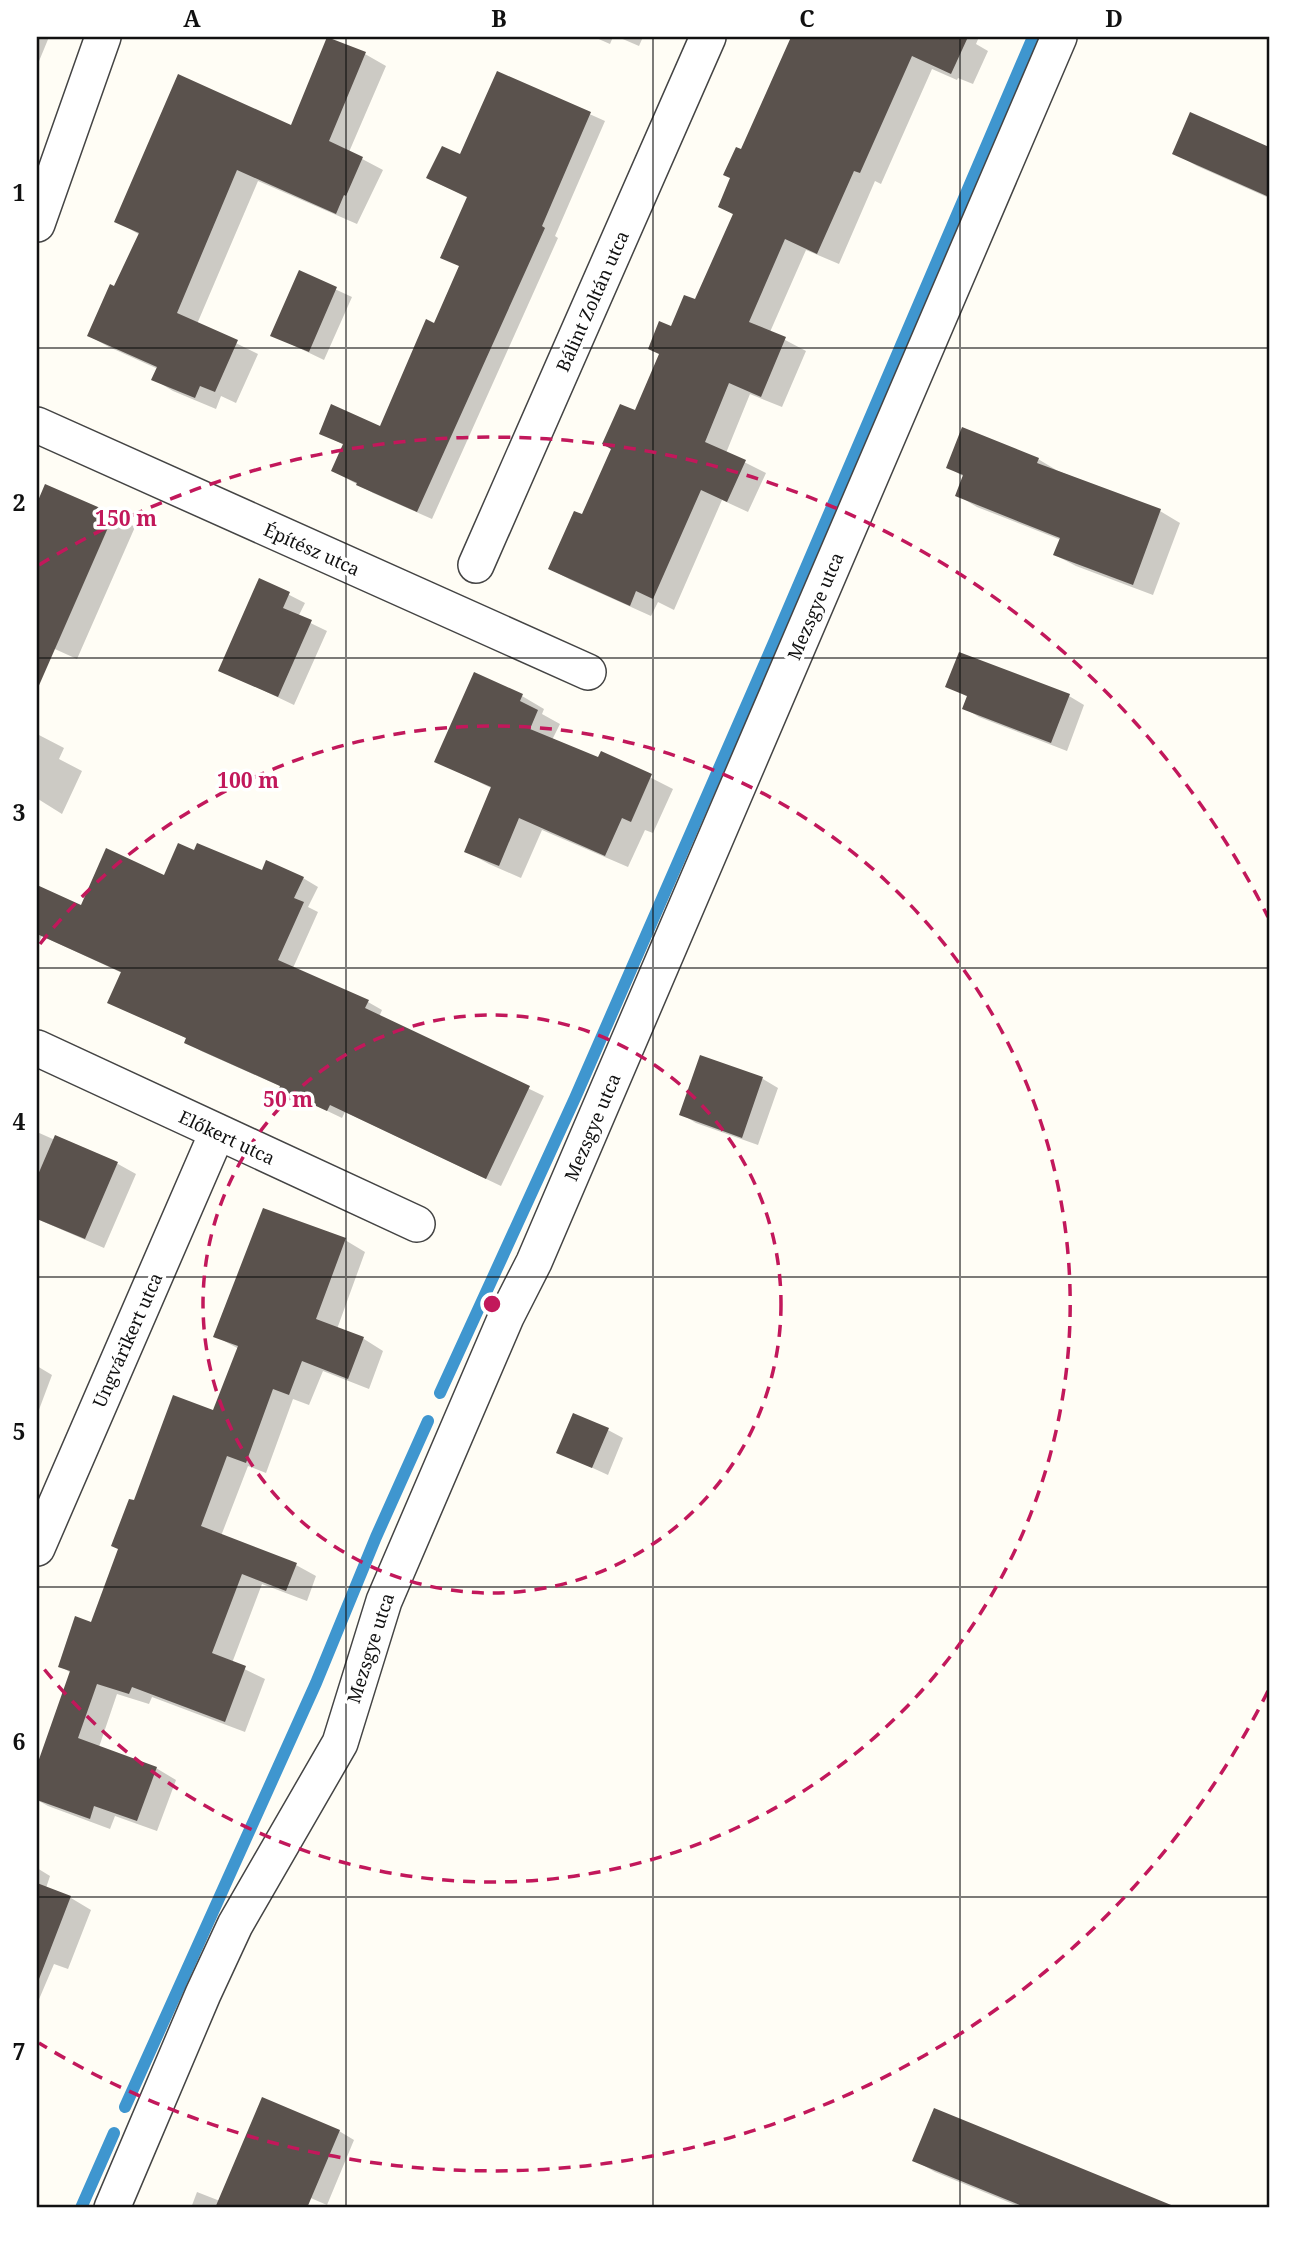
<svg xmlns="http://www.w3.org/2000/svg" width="1306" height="2245" font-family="'Noto Serif',serif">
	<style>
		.shadow { fill: #0003 }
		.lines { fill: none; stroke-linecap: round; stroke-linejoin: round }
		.stream { stroke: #3f96cf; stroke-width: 12 }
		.building { fill: #5a524d }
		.street-casing { stroke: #444; stroke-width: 38 }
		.street { stroke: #fff; stroke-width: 35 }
		.grid { fill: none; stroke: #111; stroke-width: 2; stroke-opacity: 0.55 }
		.ring { fill: none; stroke: #c2185b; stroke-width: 3.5; stroke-dasharray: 12 9 }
		.labels { text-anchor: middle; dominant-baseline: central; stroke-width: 7; stroke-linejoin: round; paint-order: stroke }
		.street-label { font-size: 18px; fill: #111; stroke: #fff }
		.centre { fill: #c2185b; stroke: #fff; stroke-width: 3.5 }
		.ring-label { font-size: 21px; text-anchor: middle; font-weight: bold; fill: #c2185b; stroke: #fff; stroke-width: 7; stroke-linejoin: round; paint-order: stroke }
		.neatline { fill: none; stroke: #111; stroke-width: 2.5 }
		.grid-label { font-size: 23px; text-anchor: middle; font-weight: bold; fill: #111 }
	</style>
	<rect width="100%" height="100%" fill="#fffdf5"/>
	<path class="shadow" d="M 37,37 L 49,37 L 37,66 Z
		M 594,37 L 613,37 L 610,44 Z
		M 618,37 L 643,37 L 639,46 Z
		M 792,37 L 979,37 L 976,44 L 988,51 L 973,84 L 958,78 L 957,80 L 932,69 L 881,184 L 875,181 L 839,264 L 806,250 L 770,332 L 806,351 L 782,407 L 750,394 L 726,453 L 766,473 L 748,512 L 722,500 L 674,610 L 658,602 L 651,616 L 571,580 L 550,569 L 583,516 L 635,413 L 672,328 L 696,302 L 734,215 L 720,206 Z
		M 328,39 L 365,54 L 386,66 L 349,152 L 383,170 L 357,224 L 258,181 L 197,324 L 258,354 L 236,403 L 221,396 L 216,409 L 173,391 L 153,379 L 158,369 L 109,347 L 89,336 L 140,235 L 116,221 L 292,127 Z
		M 498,73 L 605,121 L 555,236 L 558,238 L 432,519 L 373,493 L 333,471 L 344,445 L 321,433 L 381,428 L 435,325 L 461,267 L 442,257 L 468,198 L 428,178 L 461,156 Z
		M 1194,116 L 1269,149 L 1269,198 L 1197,166 L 1174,153 Z
		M 300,273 L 352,297 L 324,360 L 272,335 Z
		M 1038,459 L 1058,471 L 1160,511 L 1180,523 L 1153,595 L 1076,566 L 1055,555 L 1061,540 L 977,507 L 957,495 L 964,477 L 948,467 Z
		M 46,486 L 114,515 L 135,527 L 77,659 L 37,641 L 37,507 Z
		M 260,580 L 305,603 L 298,617 L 327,631 L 294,705 L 220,670 Z
		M 948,686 L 1069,696 L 1084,705 L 1067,751 L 979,717 L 964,708 L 968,697 Z
		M 522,696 L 544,709 L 542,714 L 560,724 L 552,740 L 599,760 L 602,753 L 673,789 L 653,833 L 645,830 L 628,867 L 542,830 L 521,878 L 489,864 L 467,852 L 493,789 L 436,761 Z
		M 37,734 L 64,748 L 59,759 L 82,771 L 62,814 L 38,799 L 37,801 Z
		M 195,852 L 263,872 L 303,878 L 318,887 L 308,907 L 318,912 L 293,968 L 368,1002 L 382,1010 L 379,1017 L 544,1096 L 501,1186 L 345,1112 L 342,1118 L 296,1096 L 282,1087 L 201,1051 L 186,1042 L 188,1039 L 109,1003 L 122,973 L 42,936 L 37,947 L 37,887 L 82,907 L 165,877 Z
		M 701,1057 L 763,1079 L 778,1088 L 758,1145 L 696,1123 L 681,1114 Z
		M 37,1132 L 55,1140 L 56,1137 L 118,1164 L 136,1174 L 104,1248 L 37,1219 Z
		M 345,1240 L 365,1252 L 337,1329 L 364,1339 L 383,1351 L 369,1389 L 323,1371 L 309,1405 L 293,1399 L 266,1473 L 248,1466 L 221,1536 L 296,1565 L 316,1576 L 307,1601 L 262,1584 L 232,1663 L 265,1679 L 245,1732 L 152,1697 L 149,1704 L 117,1694 L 99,1747 L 156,1768 L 176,1780 L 157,1831 L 115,1816 L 110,1829 L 48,1806 L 37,1800 L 37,1769 L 71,1673 L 60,1666 L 92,1624 L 135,1503 L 214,1412 L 239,1349 L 215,1336 Z
		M 37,1366 L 52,1375 L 37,1415 Z
		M 608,1430 L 623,1438 L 608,1475 L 558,1452 Z
		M 37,1868 L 50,1876 L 46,1888 L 71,1898 L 91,1910 L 68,1969 L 54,1964 L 37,2004 Z
		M 339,2131 L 354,2140 L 327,2205 L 299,2193 L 293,2208 L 191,2208 L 197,2192 L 220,2201 Z
		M 914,2160 L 1158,2202 L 1171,2208 L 1023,2208 L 935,2172 Z"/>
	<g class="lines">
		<path class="stream" d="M 440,1393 L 575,1098 L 775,640 L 1033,37
			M 125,2107 L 316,1683 L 376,1537 L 428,1421
			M 81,2208 L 114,2133"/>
	</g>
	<path class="building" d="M 327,37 L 366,52 L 329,141 L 363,157 L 346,196 L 344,195 L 336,214 L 237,170 L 177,313 L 238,340 L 215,392 L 200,386 L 195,398 L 151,380 L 157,367 L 87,336 L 110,284 L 114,286 L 139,233 L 114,222 L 178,74 L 291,125 Z
		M 791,37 L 968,37 L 951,74 L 912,56 L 860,173 L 854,171 L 817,254 L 785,239 L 749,322 L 786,337 L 761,397 L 729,383 L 705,442 L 746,460 L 727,502 L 701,490 L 653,599 L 636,591 L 630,606 L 548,569 L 574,511 L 582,514 L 611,449 L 602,444 L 620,404 L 635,410 L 659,354 L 648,349 L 659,321 L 671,326 L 684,295 L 695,299 L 733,214 L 718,207 L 730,178 L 723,175 L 736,147 L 741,149 Z
		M 497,71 L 591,112 L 542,226 L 545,228 L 417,512 L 356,485 L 357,483 L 331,471 L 343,444 L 319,434 L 331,404 L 380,426 L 426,319 L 434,323 L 459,266 L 440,258 L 467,197 L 426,178 L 442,146 L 460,154 Z
		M 1190,112 L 1269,147 L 1269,197 L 1172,154 Z
		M 299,270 L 337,287 L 309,352 L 270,336 Z
		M 962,427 L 1039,458 L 1037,463 L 1161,509 L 1133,585 L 1053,555 L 1060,538 L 955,496 L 963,475 L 946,468 Z
		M 45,484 L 114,514 L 37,690 L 37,503 Z
		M 259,578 L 290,592 L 283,608 L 312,620 L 278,697 L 218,671 Z
		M 959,652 L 1070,694 L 1051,743 L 962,709 L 967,696 L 945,687 Z
		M 474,672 L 523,694 L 520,701 L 538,710 L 530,729 L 598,757 L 601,751 L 652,774 L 631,822 L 622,818 L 605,856 L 519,818 L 499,866 L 464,852 L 491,787 L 434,762 Z
		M 178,843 L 194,850 L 197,843 L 262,870 L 266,860 L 304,877 L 294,898 L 304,902 L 278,960 L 369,1000 L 365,1008 L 530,1086 L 486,1179 L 330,1105 L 327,1111 L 279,1089 L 280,1086 L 184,1043 L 186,1038 L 107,1003 L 121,972 L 37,934 L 37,885 L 81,905 L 106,848 L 164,875 Z
		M 700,1055 L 763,1077 L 742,1138 L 679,1115 Z
		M 55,1135 L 118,1162 L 85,1239 L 37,1219 L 37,1177 Z
		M 263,1208 L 346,1238 L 316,1319 L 364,1337 L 348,1379 L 302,1361 L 289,1395 L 273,1389 L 246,1463 L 227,1456 L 201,1526 L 297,1563 L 286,1591 L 242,1574 L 212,1653 L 246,1666 L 225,1722 L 132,1687 L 129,1694 L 97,1684 L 78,1738 L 157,1767 L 137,1821 L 94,1806 L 90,1819 L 37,1800 L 37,1765 L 70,1671 L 58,1667 L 75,1616 L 91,1622 L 118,1549 L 111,1546 L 129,1499 L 134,1500 L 173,1395 L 213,1410 L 238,1346 L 213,1337 Z
		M 573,1413 L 609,1428 L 592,1468 L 556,1453 Z
		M 37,1883 L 71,1896 L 39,1979 L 37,1979 Z
		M 262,2097 L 340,2130 L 307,2208 L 215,2208 Z
		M 934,2108 L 1176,2207 L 1176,2208 L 1027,2208 L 912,2161 Z"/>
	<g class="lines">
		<defs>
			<path id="street" d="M 37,224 L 103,37
				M 37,425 L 588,672
				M 476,565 L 708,37
				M 37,1048 L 417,1224
				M 37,1548 L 217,1133
				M 112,2208 L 203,1994 L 235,1925 L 340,1743 L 384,1601 L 506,1317 L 534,1262 L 1059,37"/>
		</defs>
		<use href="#street" class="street-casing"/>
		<use href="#street" class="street"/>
	</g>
	<path class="grid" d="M 346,37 L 346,2208M 653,37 L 653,2208M 960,37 L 960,2208M 37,348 L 1269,348M 37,658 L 1269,658M 37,968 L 1269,968M 37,1277 L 1269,1277M 37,1587 L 1269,1587M 37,1897 L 1269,1897"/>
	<g class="ring">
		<circle cx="492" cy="1304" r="289"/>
		<path d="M40 944A578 578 0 1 1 40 1664"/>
		<path d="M1268 1691A867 867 0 0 1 39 2043M39 565A867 867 0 0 1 1268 917"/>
	</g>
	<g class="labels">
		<g class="street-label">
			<text transform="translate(592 301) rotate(-66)">Bálint Zoltán utca</text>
			<text transform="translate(312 549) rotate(24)">Építész utca</text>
			<text transform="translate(815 606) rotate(-67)">Mezsgye utca</text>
			<text transform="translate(592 1127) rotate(-67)">Mezsgye utca</text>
			<text transform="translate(227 1137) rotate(25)">Előkert utca</text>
			<text transform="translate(127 1340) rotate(-66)">Ungvárikert utca</text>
			<text transform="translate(370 1648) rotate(-72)">Mezsgye utca</text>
		</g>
	</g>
	<circle cx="492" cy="1304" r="10" class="centre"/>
	<g class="ring-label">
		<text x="126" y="526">150 m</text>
		<text x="248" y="788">100 m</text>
		<text x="288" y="1107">50 m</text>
	</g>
	<rect width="1306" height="2245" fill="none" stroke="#ffffff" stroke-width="77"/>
	<rect x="38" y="38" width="1230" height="2168" class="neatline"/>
	<g class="grid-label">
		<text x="192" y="27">A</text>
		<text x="499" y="27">B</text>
		<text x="807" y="27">C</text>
		<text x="1114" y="27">D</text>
		<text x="19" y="201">1</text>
		<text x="19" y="511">2</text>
		<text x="19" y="821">3</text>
		<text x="19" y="1130">4</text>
		<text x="19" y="1440">5</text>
		<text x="19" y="1750">6</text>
		<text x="19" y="2060">7</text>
	</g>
</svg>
